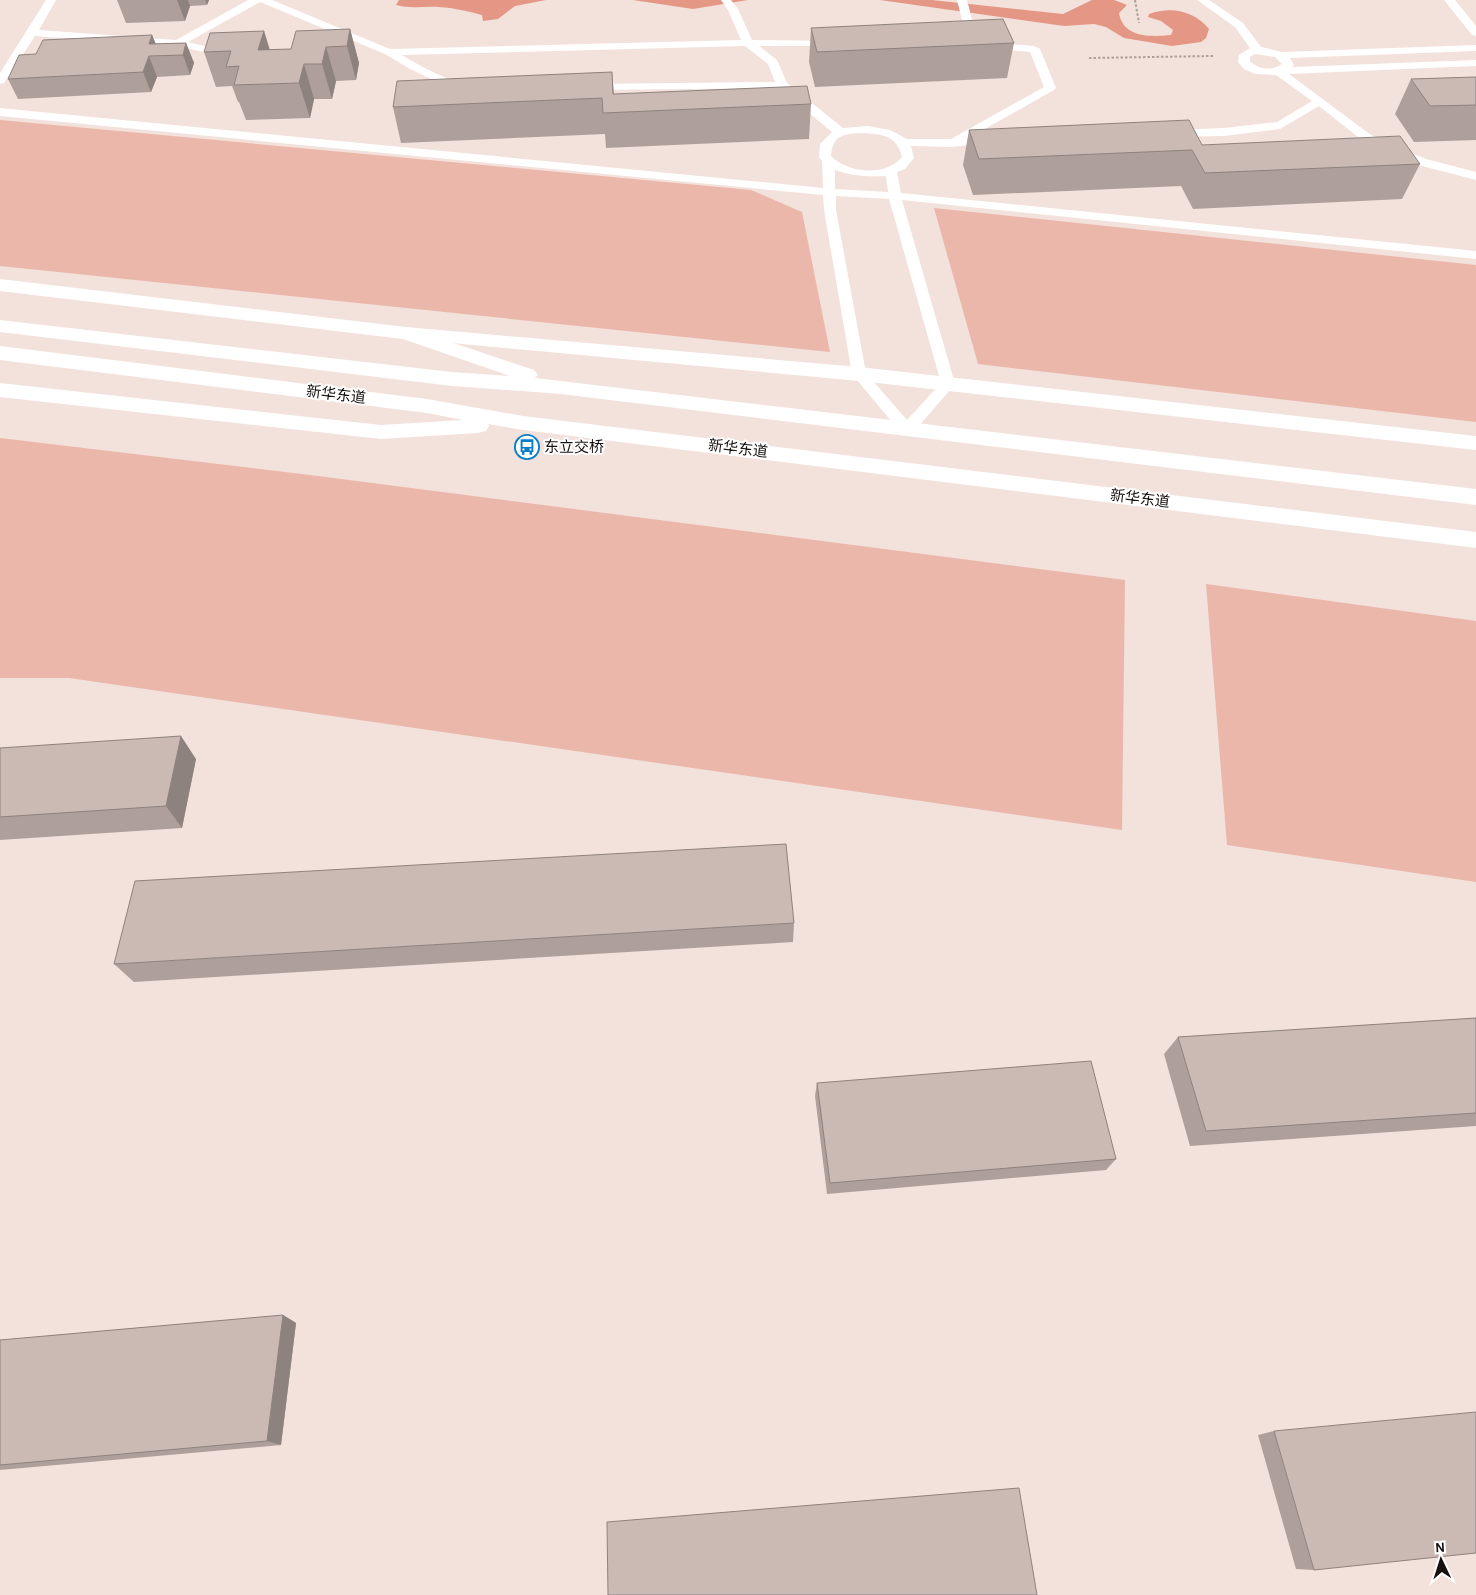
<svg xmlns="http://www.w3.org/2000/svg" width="1476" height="1595" font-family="'Alegreya Sans','Noto Sans SC',sans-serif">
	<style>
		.green { fill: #eab7aa }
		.water { fill: #e39784 }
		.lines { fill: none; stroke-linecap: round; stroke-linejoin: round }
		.path { stroke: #ad9f9b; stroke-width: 2; stroke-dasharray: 2.5 2; stroke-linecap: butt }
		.lane { fill: #fff; fill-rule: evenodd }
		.street { fill: #fff; fill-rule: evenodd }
		.primary { fill: #fff; fill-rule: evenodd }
		.wall { fill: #af9f9b }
		.shaded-wall { fill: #8e827e }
		.building { fill: #cbb9b4; stroke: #8e827e }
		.labels { text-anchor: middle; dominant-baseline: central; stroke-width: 4; stroke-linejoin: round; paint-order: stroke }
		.street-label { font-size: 15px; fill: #16100f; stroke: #fff }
		.poi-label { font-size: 15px; fill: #16100f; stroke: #fff; text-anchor: start }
	</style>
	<rect width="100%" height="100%" fill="#f3e1dc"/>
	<path class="green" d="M 0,120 L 751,190 L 802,212 L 830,352 L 0,266 Z
		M 934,208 L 1476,265 L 1476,422 L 978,364 Z
		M 0,438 L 318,476 L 1125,580 L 1122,830 L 69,678 L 0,678 Z
		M 1206,584 L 1476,621 L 1476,882 L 1227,845 Z"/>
	<path class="water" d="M 399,0 L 546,0 L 515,6 L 498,19 L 483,21 L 482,15 C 468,11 454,8 439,7 C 425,6 410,9 396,5 Z
		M 633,0 L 748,0 L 693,9 Z
		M 880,0 L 932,0 L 1063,14 L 1092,0 L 1114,0 L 1127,5 L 1119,13 C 1123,38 1151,37 1171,35 L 1173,30 L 1161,21 L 1148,17 L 1149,14 C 1172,6 1194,11 1209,29 L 1206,38 L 1201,42 L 1172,46 L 1124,38 L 1106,27 L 1094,24 L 1064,26 Z"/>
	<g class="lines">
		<path class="path" d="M 1135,0 L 1139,23
			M 1089,58 L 1213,56"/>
		<path class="lane" d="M 46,0 L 56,0 L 39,30 L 176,40 L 248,0 L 272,0 L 390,49 L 741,40 L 728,10 L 721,0 L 731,0 L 738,9 L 752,40 L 839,41 L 840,43 L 839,45 L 835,46 L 759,46 L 777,60 L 787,83 L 843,128 L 868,126 L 890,130 L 907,139 L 951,139 L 1044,87 L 1030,52 L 987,48 L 982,45 L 987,42 L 1034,46 L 1040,49 L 1056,88 L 1054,90 L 967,139 L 970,142 L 968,145 L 952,147 L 911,146 L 914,158 L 905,169 L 897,172 L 901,193 L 1476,251 L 1476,259 L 902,200 L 955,384 L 912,434 L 902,434 L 852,374 L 824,210 L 823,195 L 0,116 L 0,108 L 823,188 L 822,161 L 819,157 L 820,144 L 832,132 L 779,88 L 588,90 L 582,87 L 588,84 L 775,82 L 768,64 L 745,46 L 402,55 C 422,67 444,79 467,85 L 469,87 L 467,89 L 452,89 L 410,69 L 385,54 L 260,2 L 188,42 L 233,53 L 235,55 L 233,57 L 229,58 L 178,46 L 35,36 L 4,83 L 0,84 L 0,73 ZM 863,133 C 883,134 897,136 902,157 C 886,177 847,173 831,156 C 833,134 844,134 863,133 ZM 835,170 C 852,176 867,177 886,176 L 888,192 L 835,189 ZM 836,196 L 889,199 L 941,383 L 907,420 L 866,373 L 836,210 Z
			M 957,0 L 967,0 L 978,43 L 977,45 L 973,46 L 968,43 Z
			M 1197,0 L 1209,0 L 1243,23 L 1261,47 L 1282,52 L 1476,45 L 1476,51 L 1290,58 L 1294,65 L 1292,67 L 1476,60 L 1476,66 L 1289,74 L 1371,135 L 1426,159 L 1476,172 L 1476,180 L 1418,165 L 1363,141 L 1319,106 L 1280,129 L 1224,136 L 1168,137 L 1166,134 L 1168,131 L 1172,130 L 1224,128 L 1277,122 L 1312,101 L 1276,75 L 1255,74 L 1244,69 L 1238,62 L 1239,55 L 1250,48 L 1235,27 ZM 1255,54 L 1275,57 L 1282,64 C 1271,71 1259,70 1250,61 L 1250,57 Z
			M 1444,0 L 1455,0 L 1476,26 L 1476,36 L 1472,35 Z"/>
		<path class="street" d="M 406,327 L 859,367 L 1476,436 L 1476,450 L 859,381 L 399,338 L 396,333 L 399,328 Z"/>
		<path class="primary" d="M 0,279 L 406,327 L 534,370 L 538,375 L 535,378 L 1476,489 L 1476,505 L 561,394 L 452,386 L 0,332 L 0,320 L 452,372 L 510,376 L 403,339 L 0,291 Z
			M 0,346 L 427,399 L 523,416 L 1476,532 L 1476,548 L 523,430 L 488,424 L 489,426 L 486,431 L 478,433 L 381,439 L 0,397 L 0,383 L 381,425 L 463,420 L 427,413 L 0,360 Z"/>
	</g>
	<path class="wall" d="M 117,0 L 209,0 L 207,5 L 190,6 L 185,21 L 126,23 Z
		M 811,28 L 1014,43 L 1007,78 L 815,87 L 809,62 Z
		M 350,29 L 359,63 L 356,80 L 336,81 L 332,99 L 314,99 L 310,118 L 246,120 L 239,102 L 238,102 L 232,86 L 216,87 L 204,52 L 264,31 L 270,50 L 291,49 Z
		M 152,35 L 156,44 L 186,43 L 194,63 L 190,75 L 157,77 L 151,92 L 18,99 L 8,79 L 36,54 Z
		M 612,72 L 614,94 L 811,104 L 809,139 L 606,148 L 605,134 L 401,143 L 393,107 Z
		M 1476,77 L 1476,140 L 1414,142 L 1395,114 L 1411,79 Z
		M 969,130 L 1202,145 L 1420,164 L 1402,199 L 1193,209 L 1181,186 L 973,195 L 963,165 Z
		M 0,748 L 196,759 L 182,828 L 0,840 Z
		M 794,923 L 793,942 L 134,982 L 114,964 Z
		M 1476,1018 L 1476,1126 L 1190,1146 L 1164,1054 L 1178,1037 Z
		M 817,1083 L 1116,1159 L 1106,1170 L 827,1194 L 815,1096 Z
		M 283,1315 L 296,1323 L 281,1445 L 0,1470 L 0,1340 Z
		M 1274,1431 L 1314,1570 L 1296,1569 L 1258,1435 Z"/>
	<path class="shaded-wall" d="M 177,0 L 188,0 L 190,6 L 185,21 Z
		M 205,0 L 209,0 L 207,5 Z
		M 350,29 L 359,63 L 356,80 L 347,46 Z
		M 264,31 L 274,65 L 258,50 Z
		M 152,35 L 160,55 L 149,44 Z
		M 186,43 L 194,63 L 190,75 L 183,55 Z
		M 326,47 L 336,81 L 332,99 L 322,64 Z
		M 149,56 L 157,77 L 151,92 L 143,72 Z
		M 304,64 L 314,99 L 310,118 L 299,83 Z
		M 181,736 L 196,759 L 182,828 L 166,806 Z
		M 283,1315 L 296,1323 L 281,1445 L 267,1441 Z"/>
	<path class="building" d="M 1003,19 L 1014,43 L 817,52 L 811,28 Z
		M 350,29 L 347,46 L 326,47 L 322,64 L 304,64 L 299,83 L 234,85 L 239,66 L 226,67 L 231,51 L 204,52 L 210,33 L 264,31 L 258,50 L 291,49 L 296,31 Z
		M 152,35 L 149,44 L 186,43 L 183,55 L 149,56 L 143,72 L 8,79 L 19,55 L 36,54 L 43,40 Z
		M 612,72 L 613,94 L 807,86 L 811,104 L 603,113 L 602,98 L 393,107 L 397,81 Z
		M 1476,77 L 1476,105 L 1430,106 L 1411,79 Z
		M 1189,120 L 1202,145 L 1400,136 L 1420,164 L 1205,173 L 1192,150 L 979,159 L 969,130 Z
		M 181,736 L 166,806 L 0,817 L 0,748 Z
		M 786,844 L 794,923 L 114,964 L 135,881 Z
		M 1476,1018 L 1476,1113 L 1206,1131 L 1178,1037 Z
		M 1091,1061 L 1116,1159 L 830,1183 L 817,1083 Z
		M 283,1315 L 267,1441 L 0,1465 L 0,1340 Z
		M 1476,1412 L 1476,1553 L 1314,1570 L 1274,1431 Z
		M 1019,1488 L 1037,1595 L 608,1595 L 607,1522 Z"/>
	<defs>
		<symbol id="bus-ring" viewBox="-11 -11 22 22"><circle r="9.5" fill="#fff" stroke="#087ec7" stroke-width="1.5"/><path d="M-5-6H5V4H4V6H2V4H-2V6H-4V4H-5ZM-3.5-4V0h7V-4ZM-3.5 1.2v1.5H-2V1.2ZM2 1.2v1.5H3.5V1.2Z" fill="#087ec7"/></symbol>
	</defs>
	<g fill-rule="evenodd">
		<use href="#bus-ring" x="513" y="433" width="28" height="28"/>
	</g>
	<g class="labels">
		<g class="street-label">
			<text transform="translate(336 395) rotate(7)">新华东道</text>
			<text transform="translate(738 449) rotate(7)">新华东道</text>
			<text transform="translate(1140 499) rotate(7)">新华东道</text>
		</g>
		<g class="poi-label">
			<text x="544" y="447">东立交桥</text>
		</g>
	</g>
	<g transform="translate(1441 1560) rotate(356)" stroke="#ffffff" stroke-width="4" paint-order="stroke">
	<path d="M0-4L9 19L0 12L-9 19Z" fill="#16100f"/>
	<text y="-8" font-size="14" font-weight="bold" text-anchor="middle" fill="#16100f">N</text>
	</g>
</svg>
